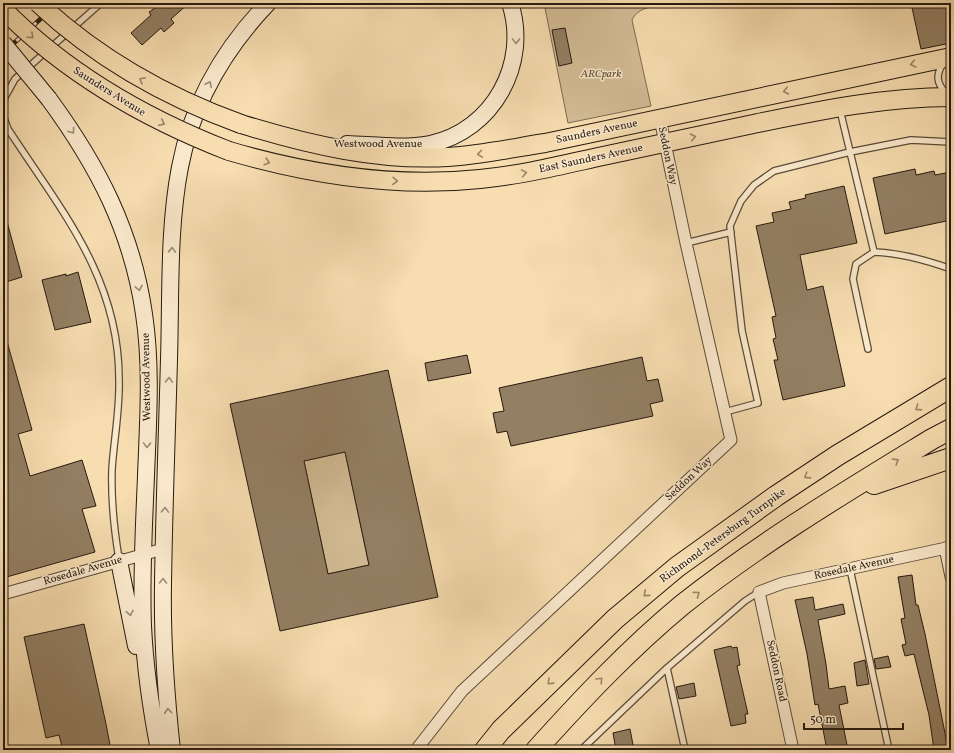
<svg xmlns="http://www.w3.org/2000/svg" width="954" height="753" font-family="Vollkorn,serif">
	<style>
		.green { fill: #d3bc95; stroke: #7c6b52 }
		.building { fill: #937f63; stroke: #261a0f; fill-rule: evenodd }
		.lines { fill: none; stroke-linecap: round; stroke-linejoin: round }
		.lane-casing { stroke: #5a4b37; stroke-width: 8 }
		.street-casing { stroke: #5a4b37; stroke-width: 13 }
		.secondary-casing { stroke: #261a0f; stroke-width: 18 }
		.primary-casing { stroke: #261a0f; stroke-width: 20 }
		.highway-casing { stroke: #261a0f; stroke-width: 22 }
		.lane { stroke: #fae9cc; stroke-width: 5.5 }
		.street { stroke: #fae9cc; stroke-width: 11 }
		.secondary { stroke: #fae9cc; stroke-width: 16 }
		.primary { stroke: #f7ddb0; stroke-width: 18 }
		.highway { stroke: #f7ddb0; stroke-width: 20 }
		.rail-casing { stroke: #261a0f; stroke-width: 4.5 }
		.rail { stroke: #fae9cc; stroke-width: 3; stroke-dasharray: 9; stroke-linecap: butt }
		.secondary-bridge-casing { stroke: #261a0f; stroke-width: 18; stroke-linecap: butt }
		.primary-bridge-casing { stroke: #261a0f; stroke-width: 20; stroke-linecap: butt }
		.secondary-bridge { stroke: #fae9cc; stroke-width: 16 }
		.primary-bridge { stroke: #f7ddb0; stroke-width: 18 }
		.oneway { stroke: #998568 }
		.oneway2 { stroke: #9b8c77 }
		.labels { text-anchor: middle; dominant-baseline: central; stroke-width: 3; stroke-linejoin: round; paint-order: stroke }
		.park-label { font-size: 11px; font-style: italic; fill: #5a4b37; stroke: #fae9cc }
		.street-label { font-size: 11px; fill: #261a0f; stroke: #fae9cc }
	</style>
	<rect width="100%" height="100%" fill="#f7ddb0"/>
	<filter id="stains"><feTurbulence type="fractalNoise" baseFrequency=".005" numOctaves="4"/><feColorMatrix values="0 0 0 0 .2 0 0 0 0 .09 0 0 0 0 .02 0 0 0 .5 -.17"/></filter>
	<radialGradient id="worn" r=".72"><stop offset=".6" stop-color="#630" stop-opacity="0"/><stop offset="1" stop-color="#630" stop-opacity=".3"/></radialGradient>
	<path class="green" d="M 544,3 L 678,3 C 662,6 639,4 632,20 L 651,106 L 568,123 Z
		M 345,452 L 369,565 L 328,574 L 304,461 Z"/>
	<path class="building" d="M 150,3 L 189,3 L 171,19 L 174,23 L 164,32 L 161,28 L 142,45 L 131,33 L 151,15 L 149,12 L 155,8 Z
		M 911,3 L 951,3 L 951,43 L 921,49 Z
		M 565,28 L 572,63 L 559,66 L 552,30 Z
		M 915,169 L 916,175 L 934,171 L 935,175 L 951,172 L 951,220 L 885,234 L 873,178 Z
		M 844,186 L 857,243 L 800,255 L 807,290 L 823,286 L 845,386 L 783,400 L 774,360 L 778,360 L 773,339 L 776,338 L 772,317 L 776,316 L 756,226 L 774,222 L 772,213 L 791,209 L 789,202 L 806,198 L 805,195 Z
		M 6,218 L 22,277 L 3,283 L 3,219 Z
		M 78,272 L 91,322 L 55,330 L 42,280 L 66,274 L 66,276 Z
		M 3,338 L 6,338 L 32,430 L 18,434 L 30,476 L 82,460 L 96,506 L 82,509 L 95,552 L 3,578 Z
		M 467,355 L 471,373 L 428,381 L 425,363 Z
		M 642,357 L 647,381 L 658,379 L 663,401 L 650,404 L 653,416 L 511,446 L 507,431 L 497,433 L 493,413 L 504,411 L 499,388 Z
		M 388,370 L 438,597 L 280,631 L 230,404 ZM 345,452 L 369,565 L 328,574 L 304,461 Z
		M 912,575 L 916,605 L 918,605 L 925,634 L 948,748 L 934,750 L 929,715 L 914,654 L 905,656 L 902,645 L 906,644 L 901,619 L 905,618 L 898,577 Z
		M 813,597 L 815,610 L 843,604 L 845,614 L 818,620 L 826,664 L 829,689 L 845,686 L 848,703 L 839,705 L 848,750 L 827,750 L 818,704 L 815,705 L 807,654 L 795,600 Z
		M 84,624 L 106,724 L 111,750 L 63,750 L 59,735 L 46,738 L 24,637 Z
		M 731,646 L 732,648 L 737,647 L 740,665 L 737,666 L 748,714 L 745,714 L 746,723 L 731,726 L 714,650 Z
		M 888,656 L 891,667 L 876,669 L 874,659 Z
		M 865,660 L 869,684 L 857,686 L 854,663 Z
		M 694,683 L 696,696 L 679,699 L 676,687 Z
		M 630,729 L 634,750 L 616,750 L 613,733 Z"/>
	<g class="lines">
		<defs>
			<path id="lane" d="M 101,3 L 15,79 L 5,97 L 3,104 L 4,118 L 8,129 C 60,209 119,277 119,379 C 120,409 114,439 112,469 C 111,499 114,529 119,559
				M 943,63 C 936,75 936,83 946,93
				M 840,110 L 874,252 C 901,253 926,260 951,269
				M 686,243 L 731,232
				M 868,349 L 853,279 L 856,264 L 874,252
				M 725,412 L 758,403 L 742,331 L 730,226 L 741,201 L 754,185 L 774,171 L 850,152 L 911,140 L 951,142
				M 850,569 L 889,750
				M 667,668 L 685,750
				M 581,750 L 667,668 L 745,601 L 759,592"/>
			<path id="street" d="M 945,548 L 951,577
				M 3,594 L 163,549
				M 416,750 L 462,691 L 731,440 L 686,243 L 660,119
				M 793,750 L 759,592 L 783,583 L 951,547"/>
			<path id="secondary" d="M 49,99 C 98,166 132,231 144,314 C 152,367 148,422 146,476 C 144,526 141,576 143,626 C 145,667 151,709 159,750
				M 347,144 C 374,145 403,149 430,144 C 493,131 530,63 510,3
				M 119,561 L 136,646
				M 172,750 C 166,695 162,640 163,585 C 164,510 167,434 169,359 C 171,296 168,229 180,167 C 192,104 224,49 268,3"/>
			<path id="primary" d="M 241,124 C 309,145 378,161 448,157 C 481,155 513,148 545,143 L 951,57
				M 229,151 C 311,175 395,188 480,179 C 522,175 562,165 603,156 C 655,145 706,134 758,123 C 822,110 885,97 951,97"/>
			<path id="highway" d="M 874,484 L 951,458
				M 485,750 L 501,730 L 615,619 L 677,567 L 776,496 L 838,455 L 951,387
				M 536,750 C 582,699 629,649 682,605 C 760,543 847,491 932,439 L 951,429"/>
		</defs>
		<use href="#lane" class="lane-casing"/>
		<use href="#street" class="street-casing"/>
		<use href="#secondary" class="secondary-casing"/>
		<use href="#primary" class="primary-casing"/>
		<use href="#highway" class="highway-casing"/>
		<use href="#lane" class="lane"/>
		<use href="#street" class="street"/>
		<use href="#secondary" class="secondary"/>
		<use href="#primary" class="primary"/>
		<use href="#highway" class="highway"/>
		<defs>
			<path id="rail" d="M 3,9 L 10,3
				M 3,53 L 58,3"/>
		</defs>
		<use href="#rail" class="rail-casing"/>
		<use href="#rail" class="rail"/>
		<defs>
			<path id="secondary-bridge" d="M 3,43 L 49,99"/>
			<path id="primary-bridge" d="M 38,3 C 97,58 166,97 241,124
				M 3,9 C 67,74 144,118 229,151"/>
		</defs>
		<use href="#secondary-bridge" class="secondary-bridge-casing"/>
		<use href="#primary-bridge" class="primary-bridge-casing"/>
		<use href="#secondary-bridge" class="secondary-bridge"/>
		<use href="#primary-bridge" class="primary-bridge"/>
	</g>
	<defs><path id="oneway-chevron" d="M-2-3.5L2.5 0L-2 3.5" fill="none" stroke-width="1.6" stroke-linecap="round" stroke-linejoin="round"/></defs>
	<g class="oneway">
		<use href="#oneway-chevron" transform="translate(31 36) rotate(42)"/>
		<use href="#oneway-chevron" transform="translate(913 64) rotate(169)"/>
		<use href="#oneway-chevron" transform="translate(142 80) rotate(-150)"/>
		<use href="#oneway-chevron" transform="translate(786 91) rotate(168)"/>
		<use href="#oneway-chevron" transform="translate(162 123) rotate(26)"/>
		<use href="#oneway-chevron" transform="translate(693 137) rotate(-12)"/>
		<use href="#oneway-chevron" transform="translate(480 154) rotate(172)"/>
		<use href="#oneway-chevron" transform="translate(267 162) rotate(16)"/>
		<use href="#oneway-chevron" transform="translate(524 173) rotate(-10)"/>
		<use href="#oneway-chevron" transform="translate(395 181) rotate(2)"/>
		<use href="#oneway-chevron" transform="translate(918 408) rotate(147)"/>
		<use href="#oneway-chevron" transform="translate(896 461) rotate(-32)"/>
		<use href="#oneway-chevron" transform="translate(807 476) rotate(147)"/>
		<use href="#oneway-chevron" transform="translate(646 594) rotate(140)"/>
		<use href="#oneway-chevron" transform="translate(697 594) rotate(-37)"/>
		<use href="#oneway-chevron" transform="translate(600 680) rotate(-47)"/>
		<use href="#oneway-chevron" transform="translate(550 682) rotate(136)"/>
	</g>
	<g class="oneway2">
		<use href="#oneway-chevron" transform="translate(516 41) rotate(92)"/>
		<use href="#oneway-chevron" transform="translate(209 84) rotate(-64)"/>
		<use href="#oneway-chevron" transform="translate(72 131) rotate(54)"/>
		<use href="#oneway-chevron" transform="translate(172 250) rotate(-88)"/>
		<use href="#oneway-chevron" transform="translate(139 288) rotate(78)"/>
		<use href="#oneway-chevron" transform="translate(169 380) rotate(-88)"/>
		<use href="#oneway-chevron" transform="translate(147 445) rotate(92)"/>
		<use href="#oneway-chevron" transform="translate(165 510) rotate(-88)"/>
		<use href="#oneway-chevron" transform="translate(163 581) rotate(-89)"/>
		<use href="#oneway-chevron" transform="translate(130 613) rotate(79)"/>
		<use href="#oneway-chevron" transform="translate(168 711) rotate(-95)"/>
	</g>
	<g class="labels">
		<g class="park-label">
			<text x="601" y="74">ARCpark</text>
		</g>
		<g class="street-label">
			<text transform="translate(109 92) rotate(32)">Saunders Avenue</text>
			<text transform="translate(597 132) rotate(-12)">Saunders Avenue</text>
			<text x="378" y="144">Westwood Avenue</text>
			<text transform="translate(667 156) rotate(78)">Seddon Way</text>
			<text transform="translate(591 159) rotate(-12)">East Saunders Avenue</text>
			<text transform="translate(147 377) rotate(-91)">Westwood Avenue</text>
			<text transform="translate(689 479) rotate(-43)">Seddon Way</text>
			<text transform="translate(723 536) rotate(-36)">Richmond-Petersburg Turnpike</text>
			<text transform="translate(854 568) rotate(-12)">Rosedale Avenue</text>
			<text transform="translate(83 571) rotate(-16)">Rosedale Avenue</text>
			<text transform="translate(776 671) rotate(78)">Seddon Road</text>
		</g>
	</g>
	<rect width="954" height="753" fill="none" stroke="#f7ddb0" stroke-width="16"/>
	<rect x="4" y="4" width="946" height="745" fill="none" stroke="#261a0f" stroke-width="2"/>
	<rect x="8" y="8" width="938" height="737" fill="none" stroke="#261a0f"/>
	<path d="M804 723v6h99v-6" fill="none" stroke="#261a0f" stroke-width="2"/>
	<text x="810" y="723" font-size="12" fill="#261a0f" stroke="#fae9cc" stroke-width="3" paint-order="stroke">50 m</text>
	<rect width="100%" height="100%" filter="url(#stains)"/>
	<rect width="100%" height="100%" fill="url(#worn)"/>
</svg>
